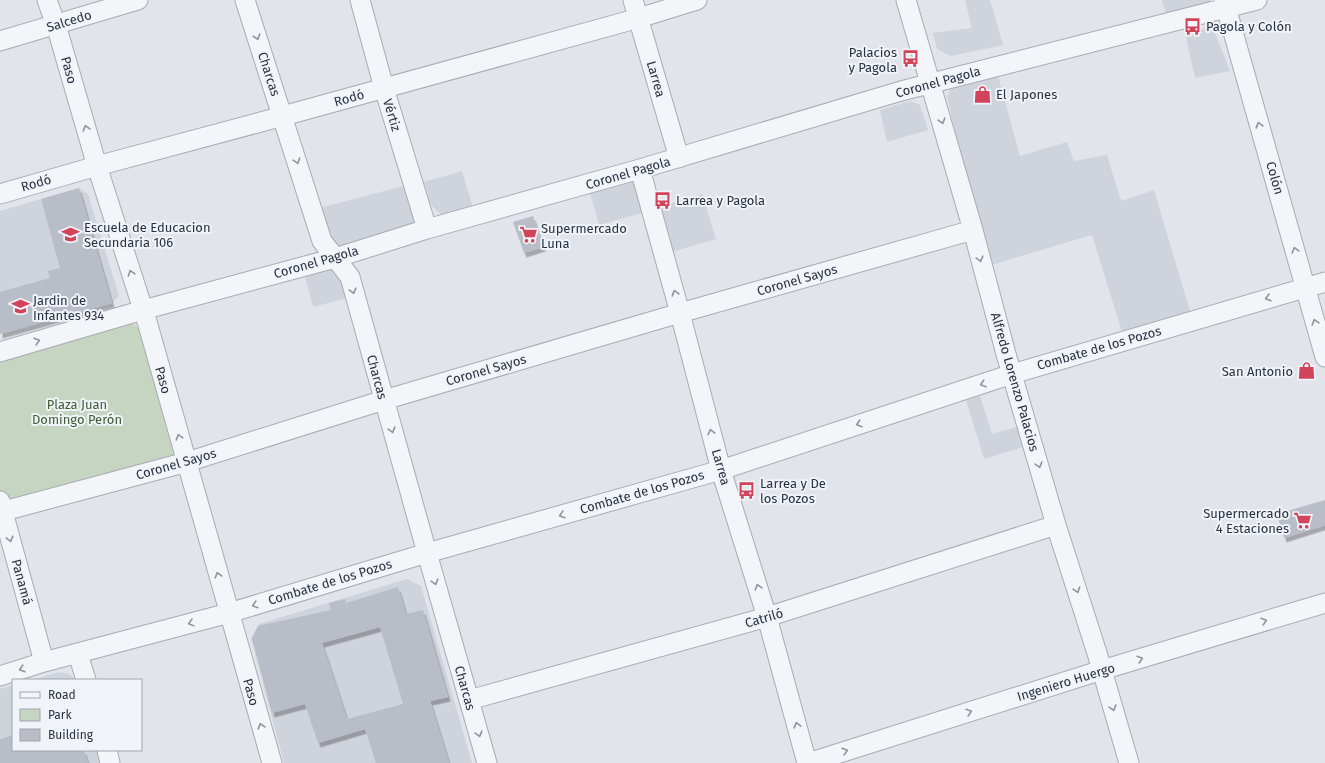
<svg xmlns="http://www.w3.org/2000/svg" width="1325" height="763" font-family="'Fira Sans',sans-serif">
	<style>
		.built { fill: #cfd3dc }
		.green { fill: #c6d4c2 }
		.building { fill: #b8bdc7; fill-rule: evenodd; filter: url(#shadow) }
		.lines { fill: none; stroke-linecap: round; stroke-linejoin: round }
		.minor-casing { stroke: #a6abb4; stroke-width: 21 }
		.minor { stroke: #f3f5f8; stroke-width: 19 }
		.oneway { stroke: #8e949d }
		.labels { text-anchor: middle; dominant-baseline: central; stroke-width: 4; stroke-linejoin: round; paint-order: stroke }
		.street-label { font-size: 13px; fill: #293242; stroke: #f0f3f7 }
		.poi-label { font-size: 13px; fill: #293242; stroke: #f0f3f7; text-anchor: start }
		.park-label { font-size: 13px; fill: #3d5e36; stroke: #f0f3f7 }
	</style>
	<defs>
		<filter id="shadow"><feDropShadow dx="2.5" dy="4.5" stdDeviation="0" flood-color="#0004"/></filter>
	</defs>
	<rect width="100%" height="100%" fill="#e1e4ea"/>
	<path class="built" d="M 965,0 L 990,0 L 1003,45 L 951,56 L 937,49 L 933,33 L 972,28 Z
		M 1162,0 L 1211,0 L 1207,4 L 1166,14 Z
		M 1207,28 L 1215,33 L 1230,71 L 1195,78 L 1185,33 Z
		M 998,76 L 1020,156 L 1067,142 L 1074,161 L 1107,155 L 1121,201 L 1154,190 L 1190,311 L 1122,332 L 1092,235 L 991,265 L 964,171 L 947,96 L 952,86 Z
		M 910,101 L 920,105 L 928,130 L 887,142 L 880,110 Z
		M 462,171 L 473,208 L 443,215 L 439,213 L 431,205 L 424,182 Z
		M 633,181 L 638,185 L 645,212 L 599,225 L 589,189 Z
		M 407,185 L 417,216 L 415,225 L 340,247 L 335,246 L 332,242 L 320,208 Z
		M 79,188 L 88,194 L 119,296 L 112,303 L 0,334 L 0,211 Z
		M 702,194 L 716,239 L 668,253 L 655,208 Z
		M 329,266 L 340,275 L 347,298 L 313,307 L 304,273 Z
		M 980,396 L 992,434 L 1023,425 L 1029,445 L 984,459 L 966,400 Z
		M 407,579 L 421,586 L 472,763 L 284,763 L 251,639 L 259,624 Z
		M 59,672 L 69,674 L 76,680 L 32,680 Z
		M 13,685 L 13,750 L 99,750 L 103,763 L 0,763 L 0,689 Z"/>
	<path class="green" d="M 122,323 L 133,323 L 139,329 L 175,448 L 173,457 L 13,504 L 3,499 L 0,491 L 0,358 Z"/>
	<path class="building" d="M 79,188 L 112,303 L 0,334 L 0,292 L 50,278 L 48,271 L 60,268 L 41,199 Z
		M 533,216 L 543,247 L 524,253 L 513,222 Z
		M 1325,500 L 1325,525 L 1284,538 L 1277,514 Z
		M 398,587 L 406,614 L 423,610 L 448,697 L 430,701 L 449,763 L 376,763 L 365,729 L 318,743 L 305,704 L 272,713 L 252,638 L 258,626 L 331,610 L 329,603 L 345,599 L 346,603 ZM 380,627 L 403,704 L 347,719 L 322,643 Z
		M 13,735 L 13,750 L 84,750 L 88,763 L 0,763 L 0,739 Z"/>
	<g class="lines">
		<defs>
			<path id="minor" d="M 47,0 L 56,25 L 97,166 L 148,325 L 272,763
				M 245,0 L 322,241 L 350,277 L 427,553 L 487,763
				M 360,0 L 384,88 L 427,229
				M 633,0 L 679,158
				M 906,0 L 973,230 L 1006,354 L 1056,525 L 1097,653 L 1129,763
				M 1224,0 L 1325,357
				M 0,41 L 138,0
				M 640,169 L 680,313 L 721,470 L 767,617 L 807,763
				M 0,194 L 97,166 L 283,116 L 639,18 L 697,0
				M 0,352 L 143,310 L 335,258 L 427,229 L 640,169 L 901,91 L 1257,0
				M 0,501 L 44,662
				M 0,512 L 187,462 L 384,400 L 680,313 L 973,230
				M 78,654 L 86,680
				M 0,676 L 44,662 L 229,613 L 427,553 L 721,470 L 1012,374 L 1325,282
				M 469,700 L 767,617 L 1056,525
				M 107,750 L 110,763
				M 808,763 L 1102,670 L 1325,603"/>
		</defs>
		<use href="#minor" class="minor-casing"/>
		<use href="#minor" class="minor"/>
	</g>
	<defs><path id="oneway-chevron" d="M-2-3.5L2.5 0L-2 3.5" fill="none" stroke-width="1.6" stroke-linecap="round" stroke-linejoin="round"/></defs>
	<g class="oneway">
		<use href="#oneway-chevron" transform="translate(257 37) rotate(72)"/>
		<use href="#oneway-chevron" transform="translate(942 121) rotate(74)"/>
		<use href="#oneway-chevron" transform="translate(1259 125) rotate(-106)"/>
		<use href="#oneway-chevron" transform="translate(86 128) rotate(-106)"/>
		<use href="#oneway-chevron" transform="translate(297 161) rotate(72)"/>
		<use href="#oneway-chevron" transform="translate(1295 250) rotate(-106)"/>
		<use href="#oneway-chevron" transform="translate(980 259) rotate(75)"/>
		<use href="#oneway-chevron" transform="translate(131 273) rotate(-108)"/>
		<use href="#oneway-chevron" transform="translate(353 291) rotate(75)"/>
		<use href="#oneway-chevron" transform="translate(675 293) rotate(-106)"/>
		<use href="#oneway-chevron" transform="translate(1268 298) rotate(164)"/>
		<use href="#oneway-chevron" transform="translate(1315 322) rotate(-106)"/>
		<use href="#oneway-chevron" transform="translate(37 341) rotate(-16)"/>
		<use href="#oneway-chevron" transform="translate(983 384) rotate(162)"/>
		<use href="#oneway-chevron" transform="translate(859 424) rotate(162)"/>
		<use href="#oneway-chevron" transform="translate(392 430) rotate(74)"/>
		<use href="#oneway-chevron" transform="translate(711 432) rotate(-104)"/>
		<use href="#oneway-chevron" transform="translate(179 437) rotate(-107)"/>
		<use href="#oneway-chevron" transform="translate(1039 465) rotate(74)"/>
		<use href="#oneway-chevron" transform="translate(562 515) rotate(164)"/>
		<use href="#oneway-chevron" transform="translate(10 539) rotate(75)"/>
		<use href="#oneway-chevron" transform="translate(218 575) rotate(-105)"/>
		<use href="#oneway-chevron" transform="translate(435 582) rotate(74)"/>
		<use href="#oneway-chevron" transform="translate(758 587) rotate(-107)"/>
		<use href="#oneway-chevron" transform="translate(1077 590) rotate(72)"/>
		<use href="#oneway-chevron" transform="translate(255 605) rotate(163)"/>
		<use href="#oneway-chevron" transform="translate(1264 621) rotate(-17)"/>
		<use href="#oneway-chevron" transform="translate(191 623) rotate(165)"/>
		<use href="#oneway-chevron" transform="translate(1140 659) rotate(-17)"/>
		<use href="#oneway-chevron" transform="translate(22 669) rotate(163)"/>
		<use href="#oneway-chevron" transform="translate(1113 708) rotate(74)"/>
		<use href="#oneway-chevron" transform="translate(969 712) rotate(-17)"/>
		<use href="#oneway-chevron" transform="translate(797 725) rotate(-105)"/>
		<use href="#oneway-chevron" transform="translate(261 726) rotate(-106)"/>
		<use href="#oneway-chevron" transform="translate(479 734) rotate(74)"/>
		<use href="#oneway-chevron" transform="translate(845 751) rotate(-17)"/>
	</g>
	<defs>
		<symbol id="bus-bare" viewBox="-9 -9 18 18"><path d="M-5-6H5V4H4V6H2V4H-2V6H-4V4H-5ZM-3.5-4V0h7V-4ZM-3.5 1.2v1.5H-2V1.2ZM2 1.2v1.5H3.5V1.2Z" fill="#d1445a" stroke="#f0f3f7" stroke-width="2.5" paint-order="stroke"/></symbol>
		<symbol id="shop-bare" viewBox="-9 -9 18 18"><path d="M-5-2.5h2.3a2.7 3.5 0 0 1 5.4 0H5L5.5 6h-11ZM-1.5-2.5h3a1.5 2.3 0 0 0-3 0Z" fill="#d1445a" stroke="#f0f3f7" stroke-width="2.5" paint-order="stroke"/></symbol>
		<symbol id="school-bare" viewBox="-9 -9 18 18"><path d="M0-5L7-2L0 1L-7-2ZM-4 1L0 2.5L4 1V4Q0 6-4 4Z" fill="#d1445a" stroke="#f0f3f7" stroke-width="2.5" paint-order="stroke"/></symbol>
		<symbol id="supermarket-bare" viewBox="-9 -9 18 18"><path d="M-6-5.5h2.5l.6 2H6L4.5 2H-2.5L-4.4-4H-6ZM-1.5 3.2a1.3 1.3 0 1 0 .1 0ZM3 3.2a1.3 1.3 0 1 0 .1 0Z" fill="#d1445a" stroke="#f0f3f7" stroke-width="2.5" paint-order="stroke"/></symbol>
	</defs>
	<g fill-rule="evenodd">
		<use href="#bus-bare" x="1180" y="14" width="25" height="25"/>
		<use href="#bus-bare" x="898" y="46" width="25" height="25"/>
		<use href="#shop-bare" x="970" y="82" width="25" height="25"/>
		<use href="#bus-bare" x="650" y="188" width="25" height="25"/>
		<use href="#school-bare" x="58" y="222" width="25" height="25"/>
		<use href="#supermarket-bare" x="516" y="222" width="25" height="25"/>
		<use href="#school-bare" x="8" y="294" width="25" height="25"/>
		<use href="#shop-bare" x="1294" y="358" width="25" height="25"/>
		<use href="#bus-bare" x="734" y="478" width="25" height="25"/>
		<use href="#supermarket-bare" x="1290" y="508" width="25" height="25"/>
	</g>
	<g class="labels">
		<g class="street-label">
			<text transform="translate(69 21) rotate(-17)">Salcedo</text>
			<text transform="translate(69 70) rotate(74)">Paso</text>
			<text transform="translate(269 74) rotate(72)">Charcas</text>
			<text transform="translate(656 79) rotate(74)">Larrea</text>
			<text transform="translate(938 82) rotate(-15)">Coronel Pagola</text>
			<text transform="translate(349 98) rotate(-16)">Rodó</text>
			<text transform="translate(392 115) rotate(73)">Vértiz</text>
			<text transform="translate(628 173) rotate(-16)">Coronel Pagola</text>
			<text transform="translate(1275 178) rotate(74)">Colón</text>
			<text transform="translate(36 183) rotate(-16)">Rodó</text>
			<text transform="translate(316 262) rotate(-16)">Coronel Pagola</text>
			<text transform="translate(797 280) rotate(-16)">Coronel Sayos</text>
			<text transform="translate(1099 348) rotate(-16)">Combate de los Pozos</text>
			<text transform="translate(486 370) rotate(-16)">Coronel Sayos</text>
			<text transform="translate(377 377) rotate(75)">Charcas</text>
			<text transform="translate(163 380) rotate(74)">Paso</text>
			<text transform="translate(1015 382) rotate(74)">Alfredo Lorenzo Palacios</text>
			<text transform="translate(176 464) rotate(-16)">Coronel Sayos</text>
			<text transform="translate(721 467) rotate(74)">Larrea</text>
			<text transform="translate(642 492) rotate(-16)">Combate de los Pozos</text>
			<text transform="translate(22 582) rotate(75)">Panamá</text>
			<text transform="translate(330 582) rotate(-17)">Combate de los Pozos</text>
			<text transform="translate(764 618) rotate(-16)">Catriló</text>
			<text transform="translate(1066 682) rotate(-17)">Ingeniero Huergo</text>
			<text transform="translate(465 688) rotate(74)">Charcas</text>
			<text transform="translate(251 692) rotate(74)">Paso</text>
		</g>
		<g class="poi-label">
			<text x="1206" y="26">Pagola y Colón</text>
			<text x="897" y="52" text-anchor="end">Palacios<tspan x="897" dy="15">y Pagola</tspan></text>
			<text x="996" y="94">El Japones</text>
			<text x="676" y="200">Larrea y Pagola</text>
			<text x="84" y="227">Escuela de Educacion<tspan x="84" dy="15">Secundaria 106</tspan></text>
			<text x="541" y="228">Supermercado<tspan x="541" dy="15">Luna</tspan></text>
			<text x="33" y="300">Jardin de<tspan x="33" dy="15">Infantes 934</tspan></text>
			<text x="1293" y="371" text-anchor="end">San Antonio</text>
			<text x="760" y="483">Larrea y De<tspan x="760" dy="15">los Pozos</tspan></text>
			<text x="1289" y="513" text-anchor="end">Supermercado<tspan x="1289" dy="15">4 Estaciones</tspan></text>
		</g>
		<g class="park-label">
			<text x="77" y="404">Plaza Juan<tspan x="77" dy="15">Domingo Perón</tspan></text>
		</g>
	</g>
	<rect x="12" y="679" width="130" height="72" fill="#f0f3f7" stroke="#a0a6af"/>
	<rect x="20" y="692" width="20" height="6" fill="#f3f5f8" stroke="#a0a6af"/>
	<text x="48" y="699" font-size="12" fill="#293242">Road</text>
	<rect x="20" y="709" width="20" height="12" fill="#c6d4c2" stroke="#a0a6af"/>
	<text x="48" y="719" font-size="12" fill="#293242">Park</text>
	<rect x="20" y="729" width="20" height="12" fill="#b8bdc7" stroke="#a0a6af"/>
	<text x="48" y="739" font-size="12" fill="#293242">Building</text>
</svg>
